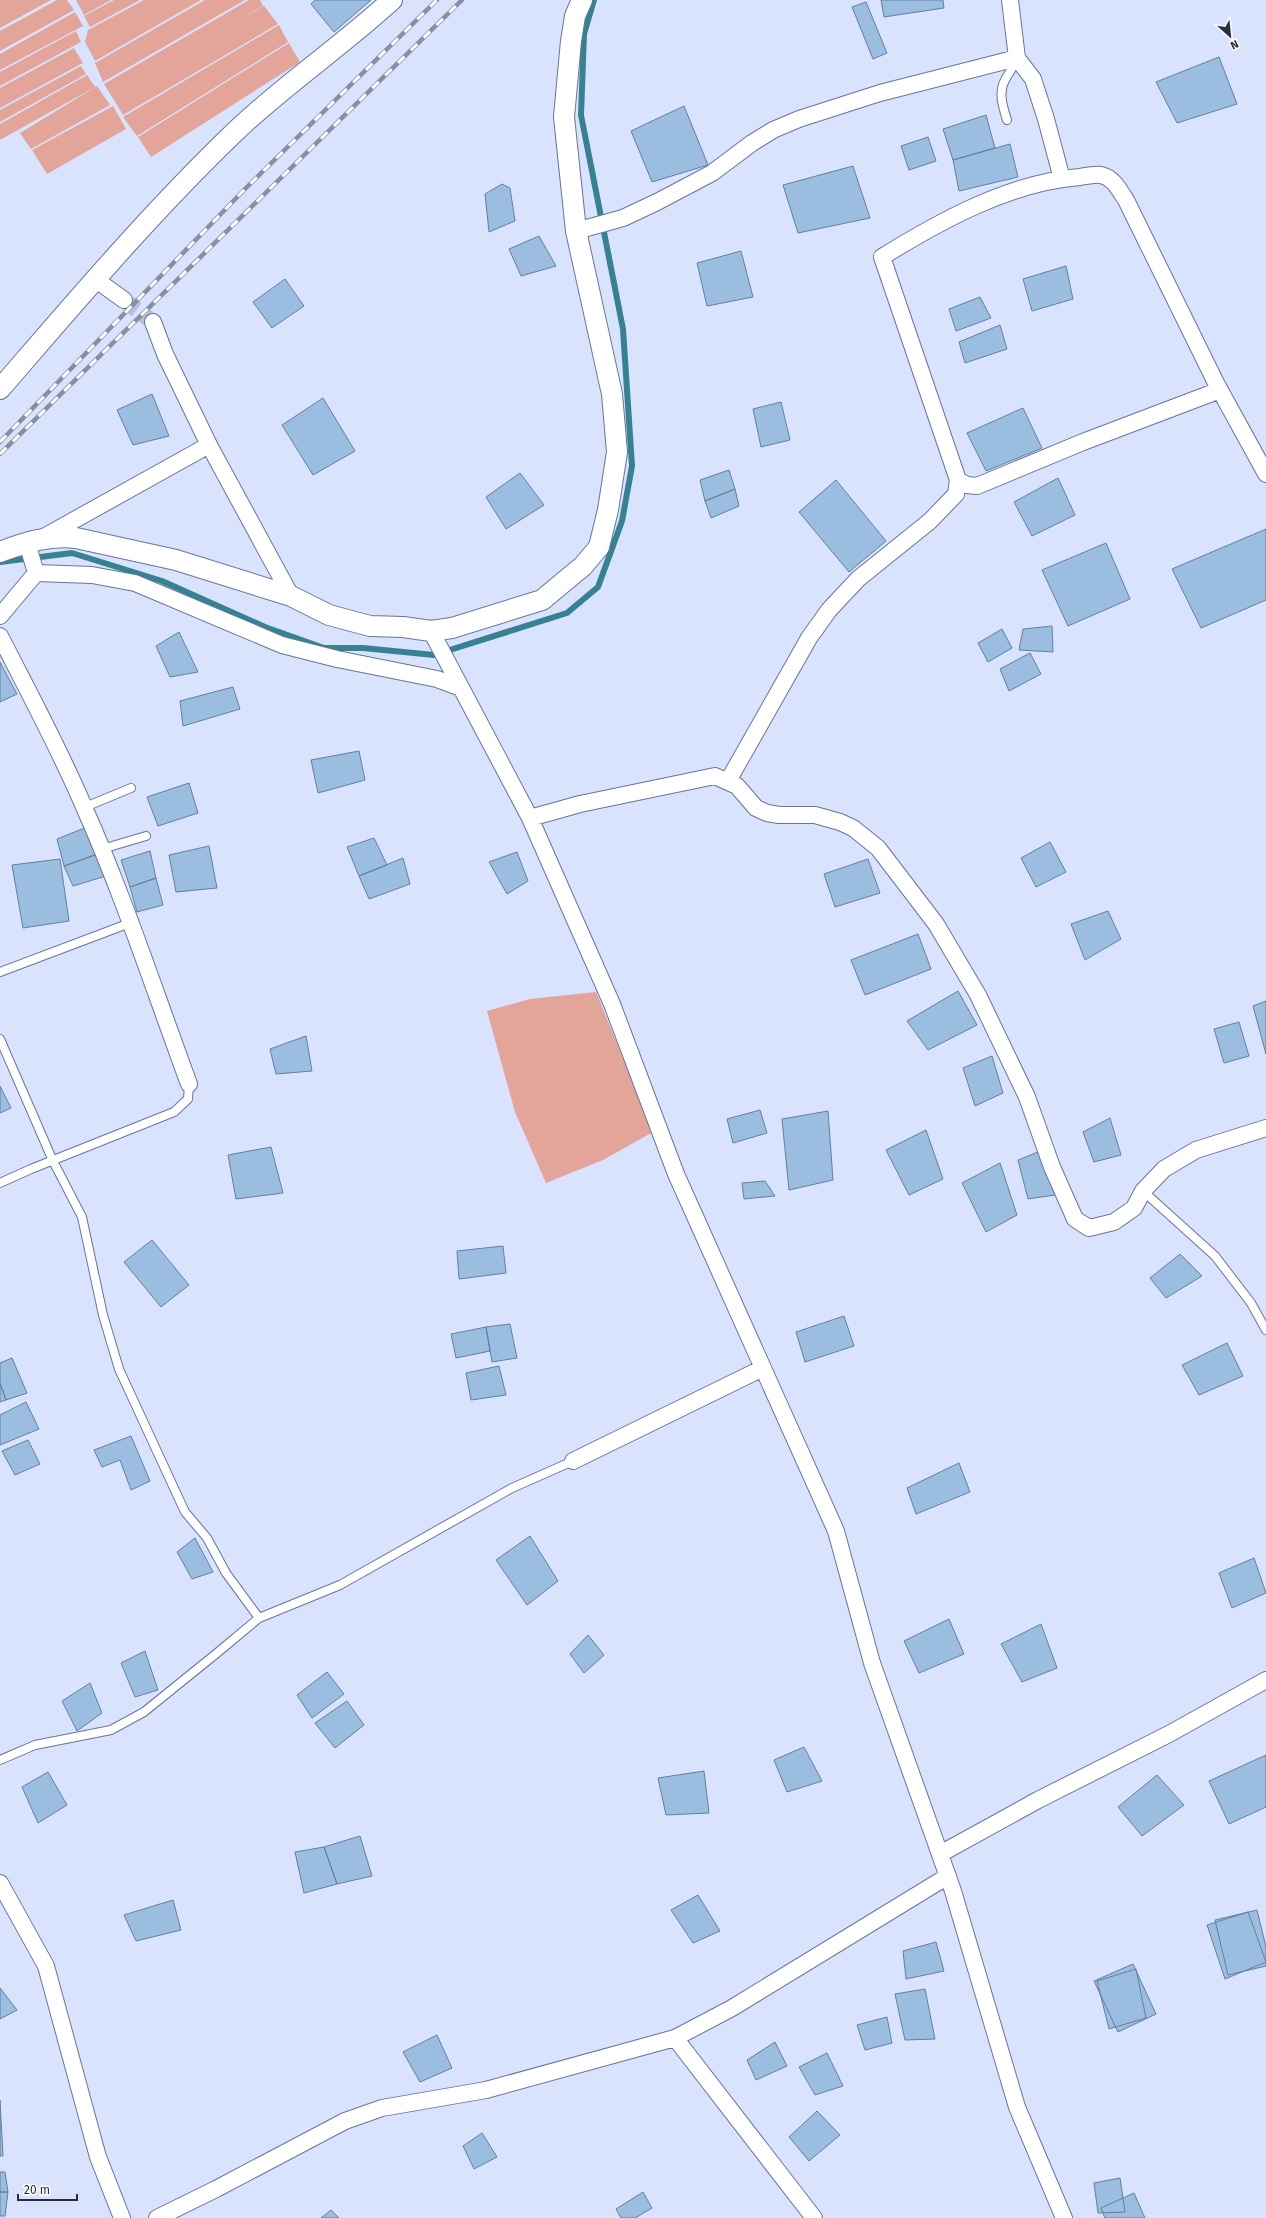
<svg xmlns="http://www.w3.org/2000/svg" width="1266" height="2218" font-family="'Fira Sans',sans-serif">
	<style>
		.green { fill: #e3a499 }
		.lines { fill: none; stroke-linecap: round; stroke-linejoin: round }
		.stream { stroke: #368292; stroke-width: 6 }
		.building { fill: #9bbde0; stroke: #6180a1 }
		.minor-tunnel { stroke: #b5bfd7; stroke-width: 16; stroke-dasharray: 16 8; stroke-linecap: butt }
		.service-casing { stroke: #67759b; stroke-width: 10 }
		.minor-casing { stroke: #67759b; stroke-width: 18 }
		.tertiary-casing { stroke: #67759b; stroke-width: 22 }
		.service { stroke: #fff; stroke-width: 8 }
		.minor { stroke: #fff; stroke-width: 16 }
		.tertiary { stroke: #fff; stroke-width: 20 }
		.rail-casing { stroke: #878fa5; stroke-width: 4.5 }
		.rail { stroke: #fff; stroke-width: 3; stroke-dasharray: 9; stroke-linecap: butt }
	</style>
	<rect width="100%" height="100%" fill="#d9e3fd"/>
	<path class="green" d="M 0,0 L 51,0 L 0,28 Z
		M 57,0 L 67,0 L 74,10 L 0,51 L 0,31 Z
		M 76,0 L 111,0 L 84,15 Z
		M 114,0 L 140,0 L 90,27 L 84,16 Z
		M 144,0 L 201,0 L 95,61 L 85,42 L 88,30 Z
		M 205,0 L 245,0 L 103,82 L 95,63 Z
		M 249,0 L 260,0 L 263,6 L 234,23 L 264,6 L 278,24 L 123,115 L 104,84 Z
		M 75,12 L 83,26 L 0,70 L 0,54 Z
		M 279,25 L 288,42 L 137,136 L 123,117 Z
		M 76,31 L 81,42 L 0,86 L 0,72 Z
		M 289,43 L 300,62 L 151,157 L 138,137 Z
		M 74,48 L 83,63 L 0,108 L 0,88 Z
		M 81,66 L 86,74 L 0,122 L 0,110 Z
		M 87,75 L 95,87 L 0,140 L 0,124 Z
		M 97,86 L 110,105 L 31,149 L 20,133 Z
		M 113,106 L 126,129 L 47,174 L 32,150 Z
		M 596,992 L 653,1132 L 603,1160 L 546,1183 L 515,1112 L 487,1011 L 530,999 Z"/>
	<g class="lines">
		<path class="stream" d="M 0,562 L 72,553 L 162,581 L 265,627 L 324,648 L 363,648 L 434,655 L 567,613 L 598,587 L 622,521 L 632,466 L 623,329 L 581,115 L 584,34 L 594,0"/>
	</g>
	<path class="building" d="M 315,0 L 371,0 L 334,32 L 311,4 Z
		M 881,0 L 943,0 L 944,8 L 884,17 Z
		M 866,2 L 887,53 L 873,59 L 852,7 Z
		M 1219,57 L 1237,104 L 1177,123 L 1156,82 Z
		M 684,106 L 708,165 L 652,182 L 631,131 Z
		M 986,115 L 995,148 L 953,160 L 943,129 Z
		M 928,137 L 936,161 L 909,170 L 901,146 Z
		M 1010,144 L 1018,177 L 959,191 L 953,160 Z
		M 853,166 L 870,218 L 798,233 L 783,185 Z
		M 502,184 L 510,188 L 515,221 L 489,232 L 485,194 Z
		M 539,236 L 556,266 L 521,276 L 509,249 Z
		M 741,251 L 753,297 L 707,306 L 697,263 Z
		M 1066,266 L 1073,299 L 1032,311 L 1023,279 Z
		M 285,279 L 304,306 L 272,328 L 253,302 Z
		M 980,297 L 991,318 L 956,331 L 949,309 Z
		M 1000,325 L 1007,349 L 965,363 L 959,342 Z
		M 152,394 L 169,436 L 133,445 L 117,410 Z
		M 323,398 L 355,451 L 313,475 L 282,425 Z
		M 781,402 L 790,440 L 761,447 L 753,409 Z
		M 1023,408 L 1042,448 L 986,471 L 967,433 Z
		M 729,470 L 735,489 L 705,501 L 700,480 Z
		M 520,473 L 544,505 L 506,529 L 486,497 Z
		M 1058,478 L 1075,515 L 1032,536 L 1014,502 Z
		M 836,480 L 886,541 L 849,572 L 799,512 Z
		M 735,489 L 739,506 L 711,518 L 705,501 Z
		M 1266,529 L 1266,600 L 1201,628 L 1172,569 Z
		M 1106,543 L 1130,599 L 1068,626 L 1042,570 Z
		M 1052,626 L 1053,652 L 1019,650 L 1023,629 Z
		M 1002,629 L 1012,648 L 988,662 L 978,643 Z
		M 179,632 L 198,672 L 170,677 L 156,646 Z
		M 1030,653 L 1041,674 L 1009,691 L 1000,669 Z
		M 0,662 L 17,694 L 0,702 Z
		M 233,687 L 240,709 L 183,726 L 180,701 Z
		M 359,751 L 365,780 L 318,793 L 311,760 Z
		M 189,783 L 198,813 L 158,826 L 147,797 Z
		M 87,827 L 98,854 L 64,866 L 57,839 Z
		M 374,838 L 387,865 L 359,876 L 347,847 Z
		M 1050,842 L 1066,872 L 1036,887 L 1021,858 Z
		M 209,846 L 217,888 L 176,892 L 169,855 Z
		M 150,851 L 156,878 L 130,887 L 121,860 Z
		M 517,852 L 528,881 L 507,894 L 489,862 Z
		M 98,854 L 106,876 L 73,886 L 64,866 Z
		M 403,858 L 410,884 L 369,899 L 359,876 Z
		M 60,859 L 69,921 L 23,928 L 12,865 Z
		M 868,859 L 880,893 L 835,907 L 824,874 Z
		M 156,878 L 163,905 L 137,912 L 130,887 Z
		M 1108,911 L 1121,939 L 1085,960 L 1071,924 Z
		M 918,934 L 931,969 L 865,995 L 851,960 Z
		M 958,991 L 977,1025 L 928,1050 L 907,1021 Z
		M 1266,1001 L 1266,1054 L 1253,1006 Z
		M 1239,1022 L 1249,1056 L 1224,1063 L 1214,1029 Z
		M 306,1036 L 312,1071 L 276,1074 L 270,1049 Z
		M 992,1056 L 1003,1093 L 975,1106 L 963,1068 Z
		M 0,1086 L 11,1108 L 0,1113 Z
		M 760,1110 L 767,1133 L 733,1143 L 727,1119 Z
		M 828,1111 L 833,1180 L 789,1190 L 782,1119 Z
		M 1110,1118 L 1121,1155 L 1094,1162 L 1083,1132 Z
		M 926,1130 L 943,1179 L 909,1195 L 886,1150 Z
		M 271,1147 L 283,1193 L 236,1199 L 228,1155 Z
		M 1043,1150 L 1055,1195 L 1028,1199 L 1018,1160 Z
		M 1000,1163 L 1017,1215 L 986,1232 L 962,1183 Z
		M 765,1181 L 775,1196 L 744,1199 L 742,1183 Z
		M 152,1240 L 189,1285 L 161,1307 L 124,1262 Z
		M 503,1246 L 506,1273 L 459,1279 L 457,1251 Z
		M 1180,1254 L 1202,1276 L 1166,1298 L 1150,1278 Z
		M 844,1316 L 854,1346 L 805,1362 L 796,1332 Z
		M 510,1324 L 517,1358 L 492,1362 L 486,1327 Z
		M 486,1327 L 490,1351 L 456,1358 L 451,1334 Z
		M 1227,1343 L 1243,1376 L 1199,1395 L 1182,1365 Z
		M 12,1358 L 27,1393 L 6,1400 L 0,1383 L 0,1363 Z
		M 499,1366 L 506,1395 L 471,1400 L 466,1373 Z
		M 0,1383 L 6,1400 L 0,1402 Z
		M 26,1402 L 39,1429 L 0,1445 L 0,1415 Z
		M 131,1436 L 150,1481 L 131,1490 L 120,1460 L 102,1467 L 94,1450 Z
		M 28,1440 L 40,1464 L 15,1475 L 2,1451 Z
		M 959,1463 L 970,1492 L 916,1514 L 907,1488 Z
		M 530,1536 L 558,1581 L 527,1605 L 496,1560 Z
		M 195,1538 L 213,1572 L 192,1579 L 177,1552 Z
		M 1254,1558 L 1266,1593 L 1232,1608 L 1219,1573 Z
		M 949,1619 L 964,1654 L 919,1673 L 904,1641 Z
		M 1041,1624 L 1057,1668 L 1022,1682 L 1001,1644 Z
		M 588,1635 L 604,1655 L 584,1673 L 570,1654 Z
		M 145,1651 L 158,1690 L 135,1697 L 121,1663 Z
		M 327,1672 L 344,1694 L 312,1718 L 297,1695 Z
		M 90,1683 L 102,1713 L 77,1731 L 62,1701 Z
		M 347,1701 L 364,1725 L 335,1748 L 315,1723 Z
		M 804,1747 L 822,1781 L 787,1792 L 774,1760 Z
		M 1266,1755 L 1266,1807 L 1229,1824 L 1209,1781 Z
		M 704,1771 L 709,1813 L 666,1815 L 658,1778 Z
		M 48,1772 L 67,1805 L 38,1823 L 22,1787 Z
		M 1157,1775 L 1184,1805 L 1142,1836 L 1118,1807 Z
		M 360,1836 L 372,1876 L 337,1884 L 324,1847 Z
		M 324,1847 L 337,1884 L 304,1893 L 295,1852 Z
		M 698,1895 L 720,1931 L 693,1943 L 671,1910 Z
		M 173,1900 L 181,1930 L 136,1941 L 124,1915 Z
		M 1257,1910 L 1266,1947 L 1266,1966 L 1228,1975 L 1215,1920 Z
		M 1248,1912 L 1266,1962 L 1225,1979 L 1207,1925 Z
		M 936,1942 L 944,1971 L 906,1979 L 903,1951 Z
		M 1133,1964 L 1156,2014 L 1118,2032 L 1094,1981 Z
		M 1136,1969 L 1146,2018 L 1109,2029 L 1097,1981 Z
		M 0,1988 L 17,2010 L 0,2019 Z
		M 925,1989 L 935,2039 L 905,2040 L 895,1994 Z
		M 887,2017 L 892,2043 L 865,2050 L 857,2025 Z
		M 437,2035 L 452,2068 L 420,2082 L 403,2052 Z
		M 775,2042 L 787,2066 L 756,2080 L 747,2060 Z
		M 827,2053 L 843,2086 L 815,2095 L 799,2067 Z
		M 0,2100 L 3,2156 L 0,2156 Z
		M 817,2111 L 840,2135 L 809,2161 L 789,2137 Z
		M 482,2133 L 497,2157 L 474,2169 L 463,2146 Z
		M 0,2172 L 5,2172 L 8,2192 L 0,2192 Z
		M 1120,2178 L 1125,2212 L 1098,2213 L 1094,2183 Z
		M 0,2192 L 8,2192 L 5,2216 L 0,2216 Z
		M 643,2192 L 652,2208 L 635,2218 L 621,2218 L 616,2209 Z
		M 1134,2193 L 1145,2218 L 1105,2218 L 1101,2208 Z
		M 331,2210 L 339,2218 L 321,2218 Z"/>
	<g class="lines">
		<path class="minor-tunnel" d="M 124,300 L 153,322"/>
		<defs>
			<path id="service" d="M 1007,120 C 1003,107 998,93 1005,80 C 1009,72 1014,67 1017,58
				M 85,807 L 131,788
				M 102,849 L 146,836
				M 0,972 L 130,923
				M 0,1039 L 53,1161 L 82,1217 L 103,1315 L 119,1369 L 185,1512 L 207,1538 L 226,1573 L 259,1618 L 340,1585 L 512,1488 L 573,1461
				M 0,1183 L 31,1169 L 174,1112 L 188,1099 L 189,1084
				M 1143,1191 L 1215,1256 L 1251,1303 L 1266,1330
				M 0,1760 L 35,1745 L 111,1730 L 144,1712 L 217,1653 L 259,1618"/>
			<path id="minor" d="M 1017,58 L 1033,79 L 1046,119 L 1062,179
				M 576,231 L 623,218 L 657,202 L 712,173 L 752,143 L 773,130 L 799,119 L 880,93 L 1017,58 L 1010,0
				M 95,279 L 124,300
				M 153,322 L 165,354 L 209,445 L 291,596
				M 958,480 L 967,485 L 977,486 L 1083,442 L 1220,390
				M 42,538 L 209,445
				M 36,573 L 92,575 L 135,583 L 282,645 L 337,659 L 437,679 L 461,688
				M 0,616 L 36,573 L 27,543
				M 431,631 L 530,818 L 612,1004 L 676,1174 L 836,1531 L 872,1663 L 953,1891 L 1017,2107 L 1064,2218
				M 0,636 C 29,693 59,748 84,807 C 124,897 155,992 189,1084
				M 728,781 L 809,638 L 829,610 L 858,579 L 930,521 L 956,494 L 958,480 L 882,257 C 940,221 1011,182 1080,177 C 1086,176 1095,174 1101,175 C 1114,178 1119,190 1126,200 L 1216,383 L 1266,474
				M 530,818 L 580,804 L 715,776 L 737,786 L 756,808 L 767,813 L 779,815 L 815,815 L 840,822 L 853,828 L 878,848 L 936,924 L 978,995 L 1027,1097 L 1052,1167 L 1075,1219 L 1089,1228 L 1114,1222 L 1134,1208 L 1143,1191 L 1164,1169 L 1196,1150 L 1266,1128
				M 573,1461 L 763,1368
				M 940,1854 L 1038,1800 L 1169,1734 L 1266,1680
				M 0,1883 L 46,1966 L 98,2157 L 122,2218
				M 675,2038 L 814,2218
				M 157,2218 L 216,2189 L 345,2121 L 382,2108 L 486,2090 L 675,2038 L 732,2008 L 948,1876"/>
			<path id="tertiary" d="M 0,389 C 77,300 154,209 239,128 C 288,82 343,45 392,0
				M 0,552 C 26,542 49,535 76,538 L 176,560 L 291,596 L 329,615 L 370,626 L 403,627 L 431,631 L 452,628 L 542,600 L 583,566 L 599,547 L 608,510 L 617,452 L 612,394 L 576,231 L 564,117 L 571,41 L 575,16 L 582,0"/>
		</defs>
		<use href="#service" class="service-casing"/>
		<use href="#minor" class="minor-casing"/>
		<use href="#tertiary" class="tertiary-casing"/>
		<use href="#service" class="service"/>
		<use href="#minor" class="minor"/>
		<use href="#tertiary" class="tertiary"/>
		<defs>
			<path id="rail" d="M 0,442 L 245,189 L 437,0
				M 0,454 L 462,0"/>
		</defs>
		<use href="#rail" class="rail-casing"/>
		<use href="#rail" class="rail"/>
	</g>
	<g transform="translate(1230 36) rotate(153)" stroke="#ffffff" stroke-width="3" paint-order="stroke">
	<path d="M0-3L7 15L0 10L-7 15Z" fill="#272d3e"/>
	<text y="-6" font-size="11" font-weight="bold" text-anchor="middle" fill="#272d3e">N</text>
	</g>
	<path d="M18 2194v6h59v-6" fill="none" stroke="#272d3e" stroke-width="2"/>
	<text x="24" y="2194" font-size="12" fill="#272d3e" stroke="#ffffff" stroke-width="3" paint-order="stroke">20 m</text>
</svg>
